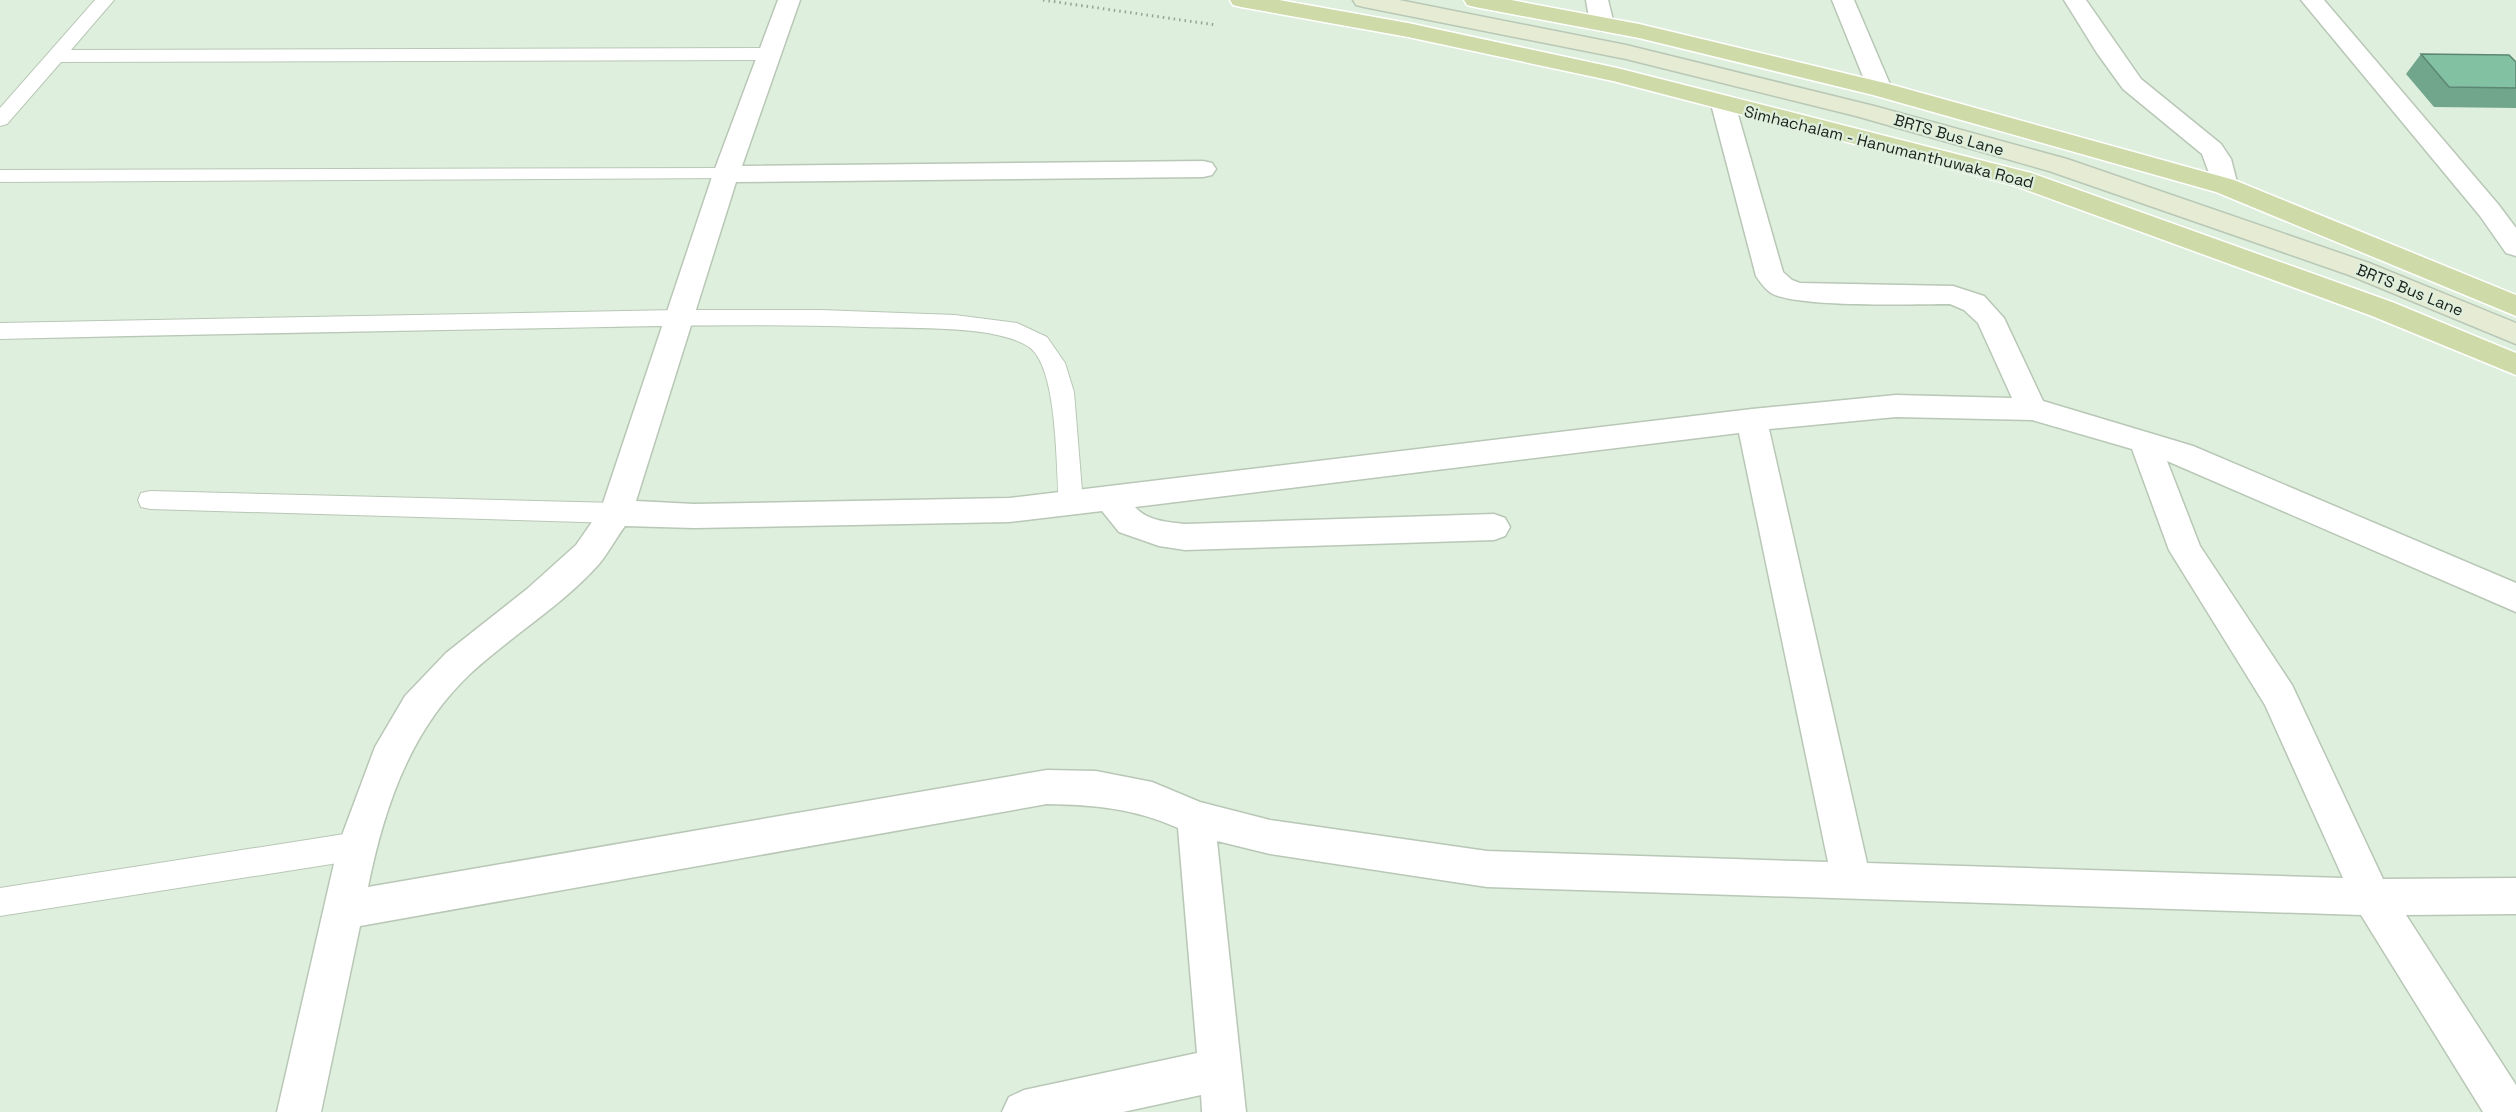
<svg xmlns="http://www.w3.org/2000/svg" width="2516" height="1112" font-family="'Space Grotesk',sans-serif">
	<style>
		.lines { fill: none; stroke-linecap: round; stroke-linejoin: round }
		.lane-casing { stroke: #b8c7b6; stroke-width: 2 }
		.street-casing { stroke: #b8c7b6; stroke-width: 3 }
		.secondary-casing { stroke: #b8c7b6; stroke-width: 3 }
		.primary-casing { stroke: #fff; stroke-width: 3 }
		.path { stroke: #98a496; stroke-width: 3; stroke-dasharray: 1.5 4; stroke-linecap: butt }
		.lane { fill: #fff; fill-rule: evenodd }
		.street { fill: #fff; fill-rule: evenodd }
		.secondary { fill: #e6ecd3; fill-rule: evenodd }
		.primary { fill: #cedaa7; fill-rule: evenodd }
		.wall { fill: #71a68c }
		.building { fill: #83c1a3; stroke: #5c8772; stroke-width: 1.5 }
		.labels { text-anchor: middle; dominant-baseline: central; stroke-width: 4.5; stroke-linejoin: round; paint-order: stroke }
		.far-street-label { font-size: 16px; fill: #1a201a; stroke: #dfefdd }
	</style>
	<rect width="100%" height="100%" fill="#dfefdd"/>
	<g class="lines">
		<defs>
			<path id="lane" d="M 95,0 L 114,0 L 71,50 L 770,48 L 776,50 L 779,54 L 776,58 L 770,60 L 61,62 L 7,124 L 0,126 L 0,108 Z
				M 726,168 L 733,170 L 736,174 L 733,178 L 0,182 L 0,170 Z
				M 677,310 L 820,310 L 955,315 L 1017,323 L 1047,337 L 1065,363 L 1074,392 L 1083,503 L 1080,510 L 1071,512 L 1062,510 L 1059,503 C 1056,468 1058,367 1029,347 C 995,324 907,329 864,327 C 742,323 620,327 498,329 C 332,332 166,335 0,339 L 0,323 Z
				M 150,491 L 616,503 L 625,506 L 628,513 L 625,520 L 616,523 L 150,509 L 141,507 L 138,500 L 141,493 Z
				M 357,832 L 367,836 L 372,846 L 367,856 L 357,860 L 0,916 L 0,888 Z"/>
			<path id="street" d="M 778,0 L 800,0 L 742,166 L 1203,161 L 1212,163 L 1216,169 L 1212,175 L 1203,177 L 736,182 L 636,501 L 694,504 L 1009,498 L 1752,409 L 1896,395 L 2012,398 L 1978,323 L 1964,310 L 1950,304 C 1915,304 1796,308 1771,293 C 1765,289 1760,282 1756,276 L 1711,104 L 1714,99 L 1723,97 L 1732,99 L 1735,104 L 1783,272 L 1792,280 L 1800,283 L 1953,286 L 1984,296 L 2004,318 L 2043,401 L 2193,446 L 2516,583 L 2516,612 L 2167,461 L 2200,546 L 2292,685 L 2383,879 L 2516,878 L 2516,914 L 2406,915 L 2516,1085 L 2516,1112 L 2483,1112 L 2361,915 L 1487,887 L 1270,854 L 1217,841 L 1246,1112 L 1202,1112 L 1201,1095 L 1123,1112 L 1002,1112 L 1009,1097 L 1024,1090 L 1197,1053 L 1178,828 C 1133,808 1095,805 1047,804 L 360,926 L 321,1112 L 277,1112 L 338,846 L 375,747 L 405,696 L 446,653 L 527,589 L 576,545 L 601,509 L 713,174 ZM 1896,417 L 2032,420 L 2132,449 L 2169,550 L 2265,705 L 2343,878 L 1867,863 L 1769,429 ZM 1739,433 L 1828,862 L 1487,851 L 1270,820 L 1200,802 L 1152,782 L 1096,771 L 1047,770 L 368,887 C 384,808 410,730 471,673 C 512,635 562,606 599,564 C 609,552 616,538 625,526 L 694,528 L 1009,522 L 1102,511 L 1119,532 L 1159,546 L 1185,550 L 1494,540 L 1505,536 L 1510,527 L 1505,518 L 1494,514 L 1185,524 C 1168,522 1147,521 1135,507 Z
				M 1586,0 L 1608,0 L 1614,24 L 1610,29 L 1602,31 L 1594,29 L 1590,24 Z
				M 1832,0 L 1854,0 L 1892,89 L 1889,94 L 1880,96 L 1871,94 L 1868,89 Z
				M 2064,0 L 2086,0 L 2141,79 L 2221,144 L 2231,159 L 2238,186 L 2234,192 L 2225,194 L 2216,192 L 2202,154 L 2123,89 L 2097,53 Z
				M 2301,0 L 2324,0 L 2498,204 L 2516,228 L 2516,256 L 2506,253 L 2480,216 Z"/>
			<path id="secondary" d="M 1353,0 L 1399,0 L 1626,45 L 1874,106 L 2067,159 L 2369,263 L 2516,323 L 2516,344 L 2349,275 L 2049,171 L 1856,116 L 1626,59 L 1364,7 L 1356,5 Z"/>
			<path id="primary" d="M 1230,0 L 1279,0 L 1408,23 L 1617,68 L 2031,173 L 2392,302 L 2516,353 L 2516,375 L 2372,316 L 2013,185 L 1613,81 L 1408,37 L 1241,7 L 1233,5 Z
				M 1464,0 L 1511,0 L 1639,24 L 1889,84 L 2234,180 L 2516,295 L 2516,316 L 2216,192 L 1873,95 L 1639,38 L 1475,7 L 1467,5 Z"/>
		</defs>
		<use href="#lane" class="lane-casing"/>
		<use href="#street" class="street-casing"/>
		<use href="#secondary" class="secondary-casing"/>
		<use href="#primary" class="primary-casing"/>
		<path class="path" d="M 1043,0 L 1216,25"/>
		<use href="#lane" class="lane"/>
		<use href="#street" class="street"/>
		<use href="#secondary" class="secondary"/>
		<use href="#primary" class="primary"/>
	</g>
	<path class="wall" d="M 2421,54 L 2516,62 L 2516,108 L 2434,107 L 2406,74 Z"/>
	<path class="building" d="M 2421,54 L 2509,55 L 2516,62 L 2516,88 L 2449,87 Z"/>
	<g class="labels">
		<g class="far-street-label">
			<text transform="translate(1949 135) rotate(16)">BRTS Bus Lane</text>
			<text transform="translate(1889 147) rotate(14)">Simhachalam - Hanumanthuwaka Road</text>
			<text transform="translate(2410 290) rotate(22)">BRTS Bus Lane</text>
		</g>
	</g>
</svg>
